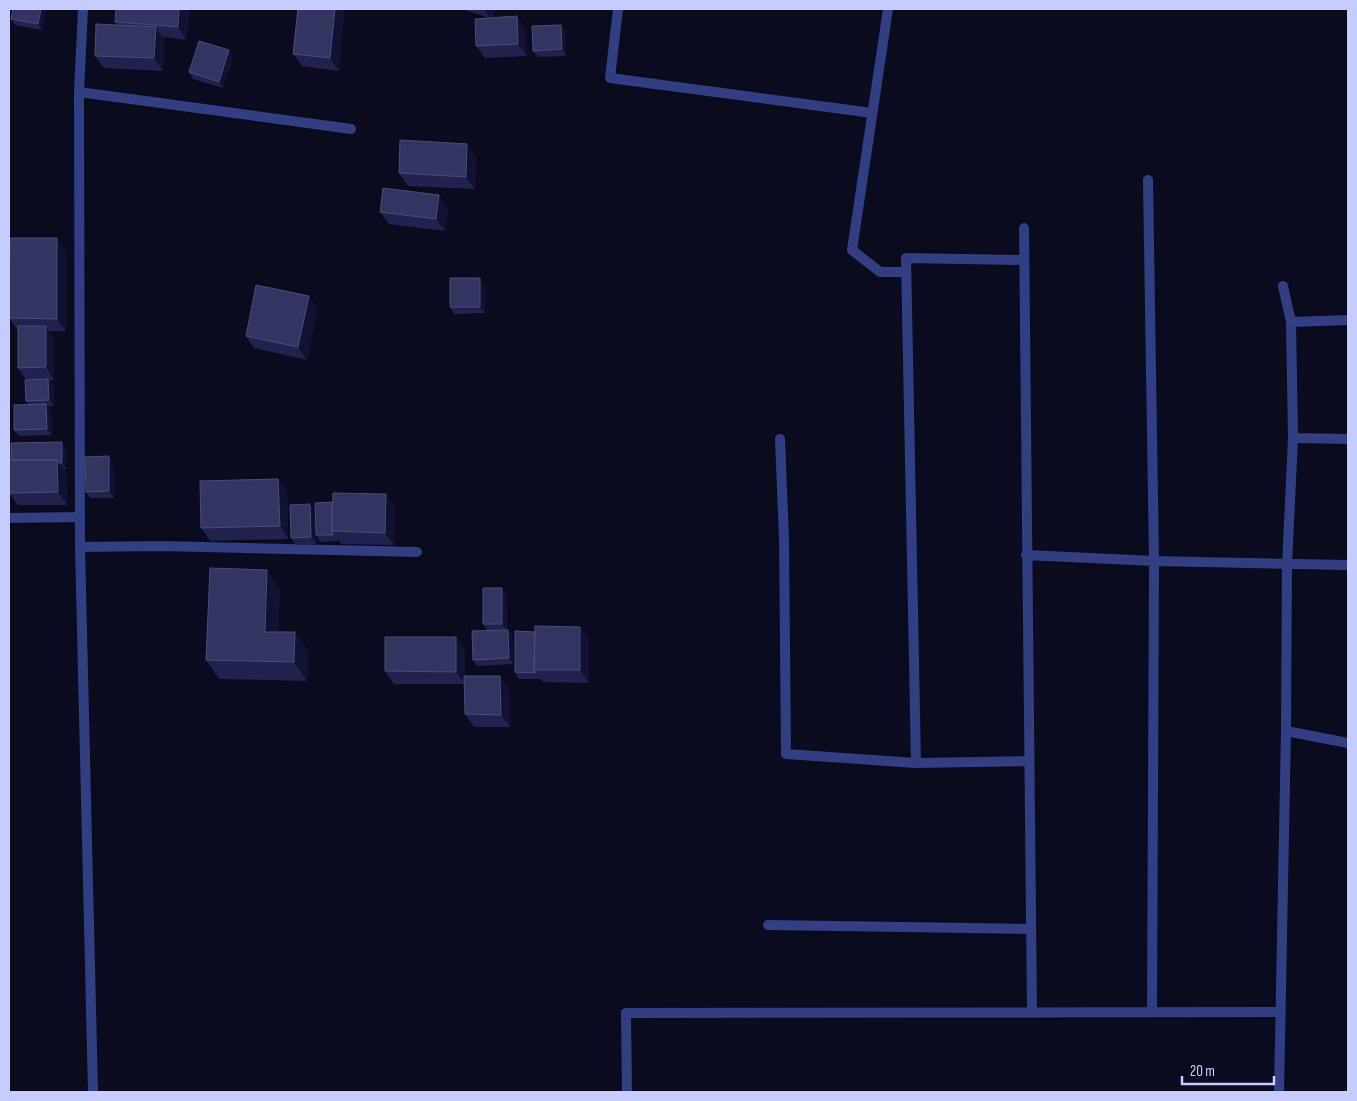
<svg xmlns="http://www.w3.org/2000/svg" width="1357" height="1101" font-family="'Sofia Sans Condensed',sans-serif">
	<style>
		.lines { fill: none; stroke-linecap: round; stroke-linejoin: round }
		.lane { stroke: #313e81; stroke-width: 10 }
		.street { stroke: #313e81; stroke-width: 10 }
		.wall { fill: #21224d }
		.shaded-wall { fill: #111132 }
		.building { fill: #333460; stroke: #4a4c79 }
	</style>
	<rect width="100%" height="100%" fill="#0a0b1e"/>
	<g class="lines">
		<path class="lane" d="M 1286,731 L 1348,743"/>
		<path class="street" d="M 83,9 L 79,92 L 80,547 L 93,1092
			M 618,9 L 610,78 L 872,113
			M 888,9 L 852,250 L 880,272 L 906,272
			M 79,92 L 351,129
			M 1148,180 L 1154,561 L 1152,1012
			M 1024,228 L 1032,1012
			M 1291,322 L 1348,320
			M 1293,438 L 1348,439
			M 780,439 L 784,539 L 786,754 L 916,763 L 1028,761
			M 9,518 L 80,517
			M 80,547 L 161,546 L 417,552
			M 1026,555 L 1154,561 L 1348,565
			M 916,763 L 906,258 L 1024,260
			M 768,925 L 1031,929
			M 627,1092 L 626,1013 L 1281,1012
			M 1279,1092 L 1286,731 L 1287,565 L 1293,438 L 1291,322 L 1283,286"/>
	</g>
	<path class="wall" d="M 13,9 L 47,9 L 42,30 L 15,25 L 11,19 Z
		M 298,9 L 339,71 L 302,66 L 293,54 Z
		M 462,9 L 495,9 L 492,18 L 525,29 L 527,56 L 485,58 L 476,46 L 489,18 Z
		M 189,11 L 186,40 L 163,37 L 164,40 L 163,71 L 104,68 L 95,56 L 118,25 L 115,22 Z
		M 565,31 L 566,56 L 538,57 L 533,51 Z
		M 229,50 L 233,57 L 223,88 L 193,79 L 189,72 Z
		M 476,156 L 475,189 L 408,186 L 399,173 Z
		M 448,208 L 445,231 L 389,224 L 380,212 Z
		M 66,251 L 66,331 L 49,331 L 54,339 L 54,380 L 49,380 L 53,385 L 54,406 L 48,406 L 51,410 L 52,435 L 19,436 L 14,430 L 28,404 L 26,401 L 26,380 L 18,368 L 18,331 L 9,318 Z
		M 485,285 L 485,313 L 454,314 L 450,307 Z
		M 309,296 L 317,309 L 307,360 L 254,348 L 246,336 Z
		M 66,448 L 66,469 L 64,469 L 66,472 L 67,505 L 18,505 L 9,493 Z
		M 113,462 L 114,498 L 90,498 L 86,492 Z
		M 278,479 L 287,492 L 288,539 L 210,541 L 201,528 Z
		M 386,494 L 394,507 L 394,545 L 341,544 L 338,539 L 338,541 L 320,542 L 316,535 L 332,502 L 333,503 Z
		M 314,510 L 316,544 L 296,545 L 291,538 Z
		M 280,589 L 278,632 L 308,650 L 307,681 L 219,679 L 206,660 Z
		M 506,594 L 507,630 L 508,630 L 512,636 L 513,664 L 477,666 L 473,660 L 487,630 L 483,624 Z
		M 580,627 L 589,639 L 589,683 L 543,682 L 540,678 L 540,679 L 519,679 L 515,672 L 535,632 Z
		M 465,650 L 465,676 L 509,688 L 510,727 L 474,727 L 465,714 L 465,684 L 394,684 L 385,671 Z"/>
	<path class="shaded-wall" d="M 9,9 L 11,9 L 9,19 Z
		M 41,9 L 47,9 L 42,30 L 38,24 Z
		M 179,9 L 188,9 L 189,11 L 186,40 L 178,27 Z
		M 335,9 L 345,9 L 339,71 L 330,58 Z
		M 484,9 L 495,9 L 491,19 Z
		M 517,16 L 525,29 L 527,56 L 518,44 Z
		M 561,25 L 565,31 L 566,56 L 562,49 Z
		M 156,27 L 164,40 L 163,71 L 154,58 Z
		M 229,50 L 233,57 L 223,88 L 219,82 Z
		M 467,144 L 476,156 L 475,189 L 466,177 Z
		M 439,195 L 448,208 L 445,231 L 436,219 Z
		M 57,238 L 66,251 L 66,331 L 57,319 Z
		M 480,278 L 485,285 L 485,313 L 480,307 Z
		M 309,296 L 317,309 L 307,360 L 298,347 Z
		M 46,326 L 54,339 L 54,380 L 46,367 Z
		M 48,379 L 53,385 L 54,406 L 49,400 Z
		M 46,404 L 51,410 L 52,435 L 47,429 Z
		M 62,442 L 66,448 L 66,469 L 62,463 Z
		M 109,456 L 113,462 L 114,498 L 109,491 Z
		M 57,460 L 66,472 L 67,505 L 58,492 Z
		M 278,479 L 287,492 L 288,539 L 280,526 Z
		M 386,494 L 394,507 L 394,545 L 385,533 Z
		M 310,504 L 314,510 L 316,544 L 311,537 Z
		M 267,570 L 280,589 L 278,650 L 265,632 Z
		M 502,588 L 506,594 L 507,631 L 502,624 Z
		M 580,627 L 589,639 L 589,683 L 580,670 Z
		M 508,630 L 512,636 L 513,664 L 509,658 Z
		M 295,632 L 308,650 L 307,681 L 294,662 Z
		M 456,637 L 465,650 L 465,684 L 456,672 Z
		M 500,676 L 509,688 L 510,727 L 501,715 Z"/>
	<path class="building" d="M 13,9 L 41,9 L 38,24 L 11,19 Z
		M 116,9 L 179,9 L 178,27 L 115,22 Z
		M 298,9 L 335,9 L 330,58 L 293,54 Z
		M 517,16 L 518,44 L 476,46 L 475,19 Z
		M 96,24 L 156,27 L 154,58 L 95,56 Z
		M 561,25 L 562,49 L 533,51 L 532,26 Z
		M 199,41 L 229,50 L 219,82 L 189,72 Z
		M 400,140 L 467,144 L 466,177 L 399,173 Z
		M 383,188 L 439,195 L 436,219 L 380,212 Z
		M 10,238 L 57,238 L 57,319 L 9,318 Z
		M 450,278 L 480,278 L 480,307 L 450,307 Z
		M 256,285 L 309,296 L 298,347 L 246,336 Z
		M 18,326 L 46,326 L 46,367 L 18,368 Z
		M 48,379 L 49,400 L 26,401 L 25,380 Z
		M 46,404 L 47,429 L 14,430 L 14,405 Z
		M 62,442 L 62,463 L 59,463 L 57,460 L 11,460 L 11,443 Z
		M 109,456 L 109,491 L 86,492 L 85,457 Z
		M 9,460 L 57,460 L 58,492 L 9,493 Z
		M 278,479 L 280,526 L 201,528 L 200,481 Z
		M 333,493 L 386,494 L 385,533 L 332,531 Z
		M 332,502 L 332,531 L 333,535 L 316,535 L 315,503 Z
		M 310,504 L 311,537 L 291,538 L 290,505 Z
		M 210,568 L 267,570 L 265,632 L 295,632 L 294,662 L 206,660 Z
		M 483,588 L 502,588 L 502,624 L 483,624 Z
		M 535,626 L 580,627 L 580,670 L 534,670 Z
		M 508,630 L 509,658 L 473,660 L 472,631 Z
		M 515,631 L 535,632 L 534,670 L 536,673 L 515,672 Z
		M 385,637 L 456,637 L 456,672 L 385,671 Z
		M 464,676 L 500,676 L 501,715 L 465,714 Z"/>
	<rect width="1357" height="1101" fill="none" stroke="#c7ccff" stroke-width="20"/>
	<path d="M1182 1076v8h92v-8" fill="none" stroke="#c7ccff" stroke-width="2.5"/>
	<text x="1190" y="1076" font-size="15" fill="#c7ccff" stroke="#0a0b1e" stroke-width="4" paint-order="stroke">20 m</text>
</svg>
